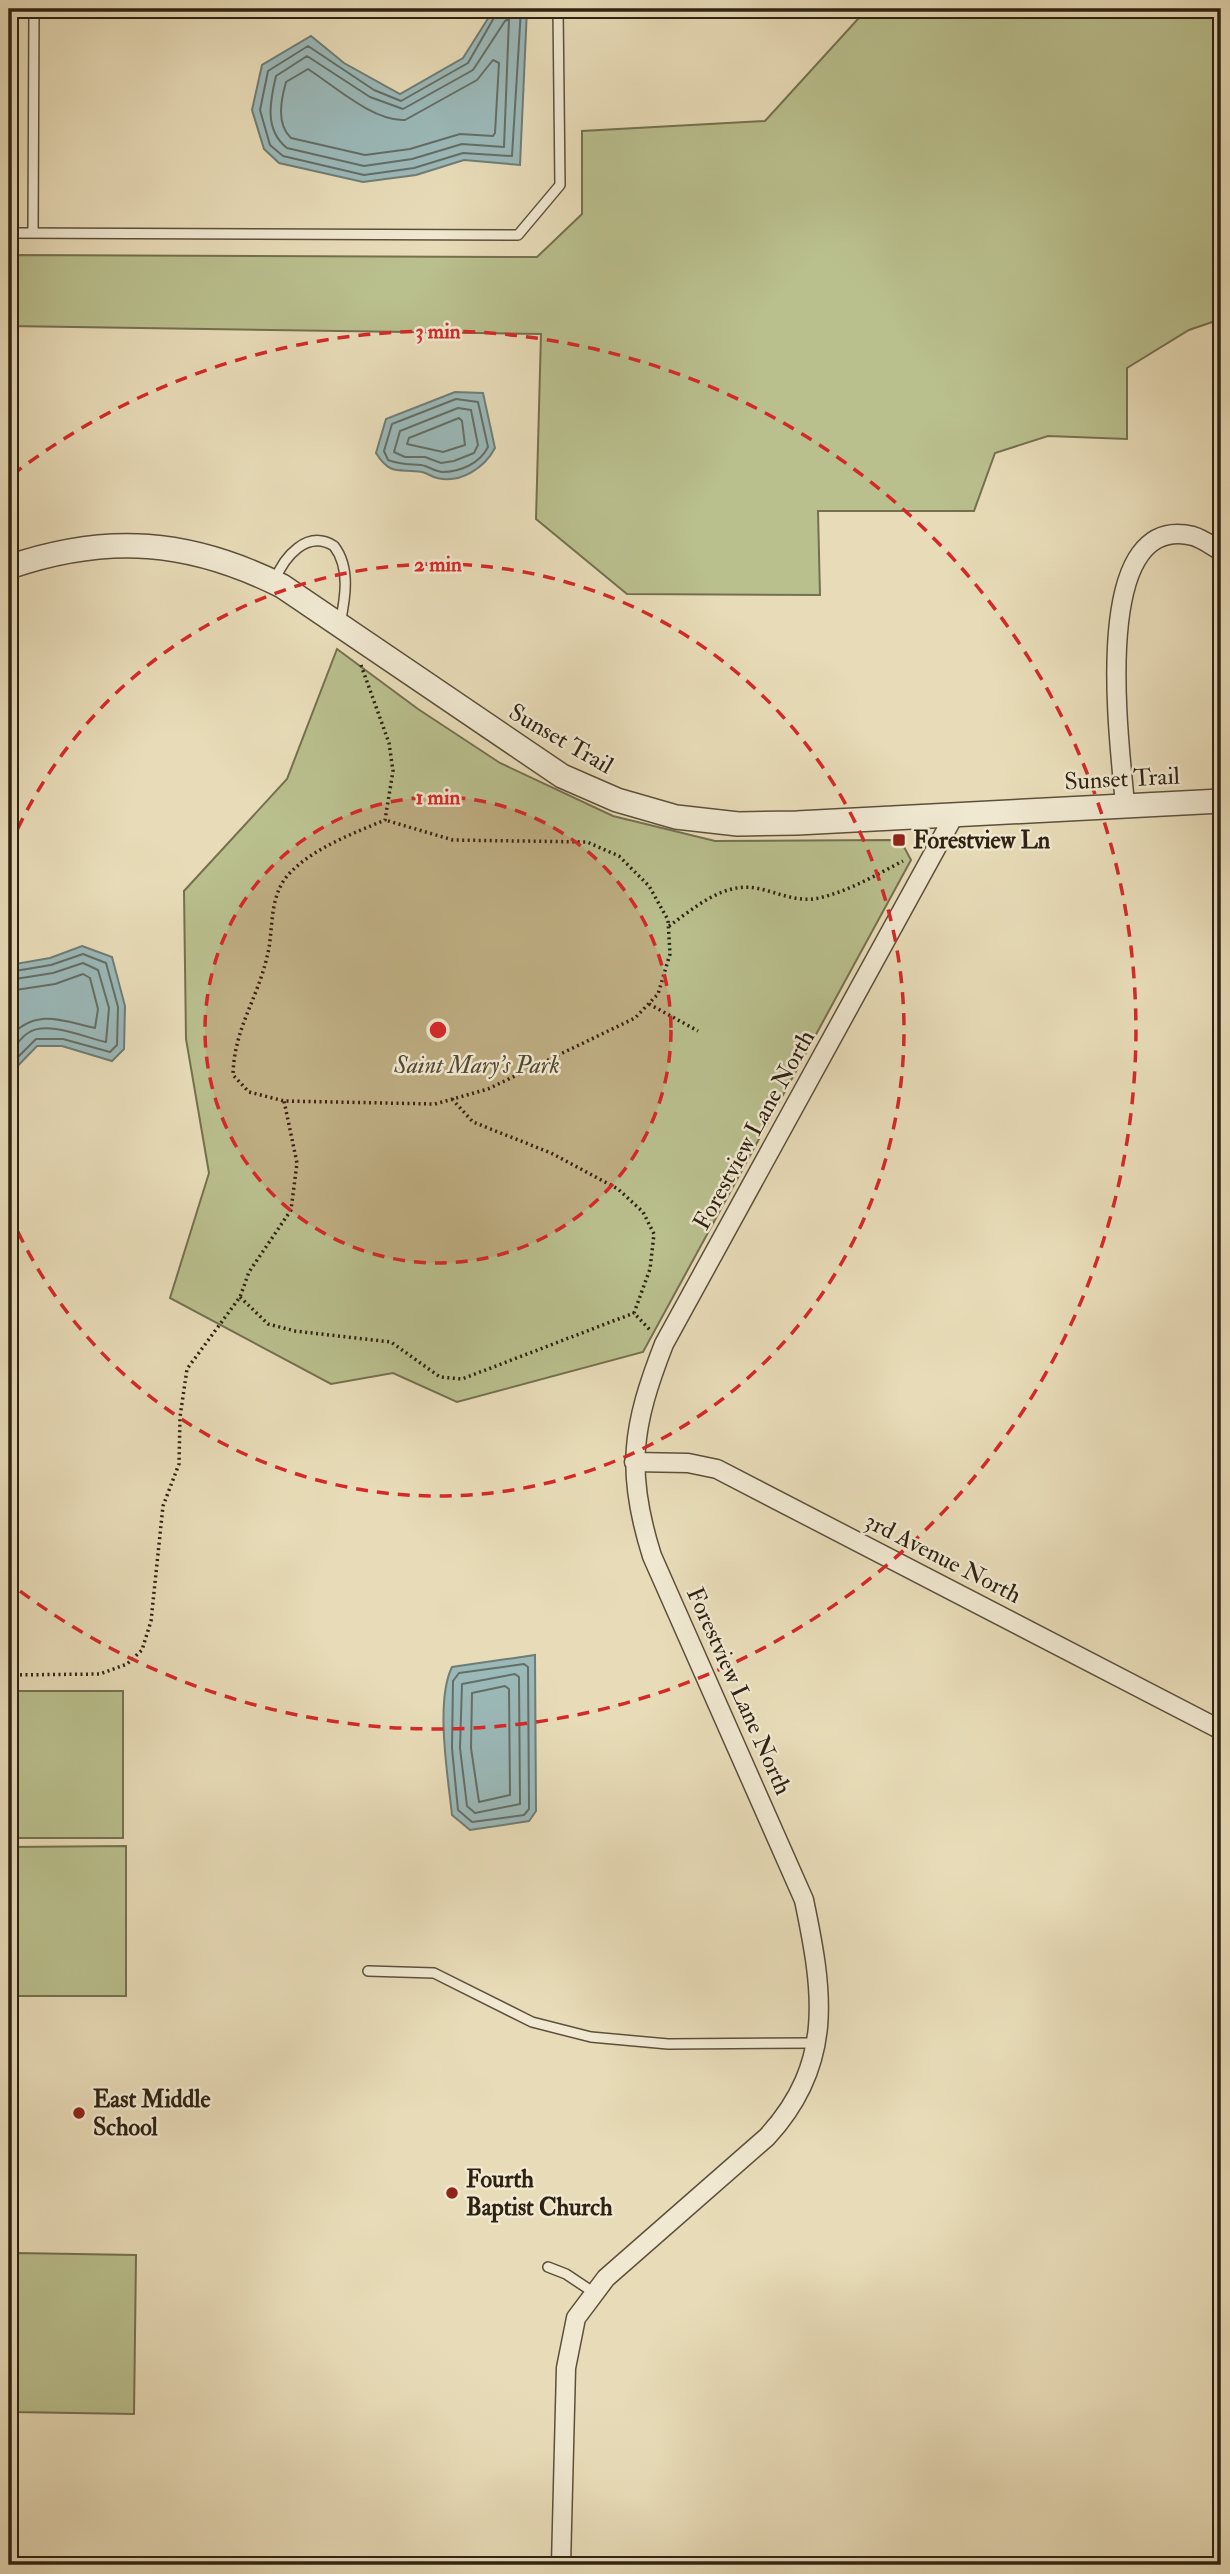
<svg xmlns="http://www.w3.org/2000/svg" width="1230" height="2574" font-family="'IM FELL Double Pica',serif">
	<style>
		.green { fill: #b9bf8d; stroke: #747050; stroke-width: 2 }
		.water { fill: #9bb9b9; stroke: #6f7d76; stroke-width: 2 }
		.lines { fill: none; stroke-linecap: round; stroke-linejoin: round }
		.shore { stroke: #646e66; stroke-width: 2 }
		.service-casing { stroke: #5c503c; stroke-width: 12 }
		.minor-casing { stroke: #5c503c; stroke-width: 21 }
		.tertiary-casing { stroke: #5c503c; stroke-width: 26 }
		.path { stroke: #2e2212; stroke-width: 3.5; stroke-dasharray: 2 3.5; stroke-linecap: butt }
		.service { stroke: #f0e8d1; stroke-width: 9 }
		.minor { stroke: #f0e8d1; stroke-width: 18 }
		.tertiary { stroke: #f0e8d1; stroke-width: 23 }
		.ring { fill: none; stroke: #d62828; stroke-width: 3.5; stroke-dasharray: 12 9 }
		.poi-dot { fill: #8f2418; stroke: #f0e8d1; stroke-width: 2.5 }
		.labels { text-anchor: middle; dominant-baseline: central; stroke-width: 5; stroke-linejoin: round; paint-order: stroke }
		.street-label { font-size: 24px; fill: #2e2212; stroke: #f0e8d1 }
		.poi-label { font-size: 24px; font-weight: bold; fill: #2e2212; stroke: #f0e8d1; text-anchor: start }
		.park-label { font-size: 24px; font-style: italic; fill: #514931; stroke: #f0e8d1 }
		.centre { fill: #d62828; stroke: #f0e8d1; stroke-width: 3.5 }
		.ring-label { font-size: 21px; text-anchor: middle; font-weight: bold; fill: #d62828; stroke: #f0e8d1; stroke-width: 5; stroke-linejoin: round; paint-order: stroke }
	</style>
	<rect width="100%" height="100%" fill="#e8dcb8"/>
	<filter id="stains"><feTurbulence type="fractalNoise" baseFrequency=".00286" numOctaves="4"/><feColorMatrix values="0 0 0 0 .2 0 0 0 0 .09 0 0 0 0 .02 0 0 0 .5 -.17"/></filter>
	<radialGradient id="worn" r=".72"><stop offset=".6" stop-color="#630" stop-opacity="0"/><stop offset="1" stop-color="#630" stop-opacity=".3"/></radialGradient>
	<path class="green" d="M 867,9 L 1221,9 L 1221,319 L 1189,330 L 1127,368 L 1127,439 L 1048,436 L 995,453 L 974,511 L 818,511 L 820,595 L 627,594 L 536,519 L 541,334 L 9,326 L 9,255 L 537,257 L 582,214 L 582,131 L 765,121 Z
		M 337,649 L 418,709 L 500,763 L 613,816 L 715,841 L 891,840 L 903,845 L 911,860 L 643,1352 L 457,1402 L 393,1373 L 331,1384 L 170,1298 L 209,1173 L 186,1039 L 184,891 L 287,779 Z
		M 9,1691 L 123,1691 L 123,1838 L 9,1838 Z
		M 126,1846 L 126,1996 L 9,1996 L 9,1847 Z
		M 15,2253 L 136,2255 L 134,2414 L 13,2412 Z"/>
	<path class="water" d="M 494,9 L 527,9 L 520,165 L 464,160 L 416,175 L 363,182 L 279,163 L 264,149 L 252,110 L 262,65 L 311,36 L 344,63 L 400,94 L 463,58 Z
		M 455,392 L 483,393 L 495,448 C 485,467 461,484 437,478 C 432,477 427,473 422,472 C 399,468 391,477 376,453 L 386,419 Z
		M 82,946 L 112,957 L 125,1006 L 124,1049 L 112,1061 L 62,1046 L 37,1046 L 9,1075 L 9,965 L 50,958 Z
		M 535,1655 L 536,1811 L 529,1821 L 470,1830 L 452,1815 C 448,1777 435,1701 452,1667 Z"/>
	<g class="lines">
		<path class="shore" d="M 499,9 L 468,63 L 401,101 L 374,90 L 308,46 L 268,71 L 260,110 L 270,145 L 283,156 L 364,175 L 414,168 L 463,153 L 512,156 L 521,9
			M 509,19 L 504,147 L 462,144 L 412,159 L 364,166 L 287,148 C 264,130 270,101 276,76 L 307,56 L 370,97 L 403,109 L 473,70 L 505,21 Z
			M 493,60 L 499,63 L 495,133 L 493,136 L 460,134 L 410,149 L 365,155 L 291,138 C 276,124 281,100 286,82 L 308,69 C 333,85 374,122 405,120 L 477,80 Z
			M 456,399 L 478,402 L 488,447 C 480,463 461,472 442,472 C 434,471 428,466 421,465 C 408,464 401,465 388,460 L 384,451 L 392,424 Z
			M 458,408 L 471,410 L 478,445 L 474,453 L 454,461 L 441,463 L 425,457 L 405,457 L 394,452 L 400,431 Z
			M 459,418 L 462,421 L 465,445 L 443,452 L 407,444 L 409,438 Z
			M 9,972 L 51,965 L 83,954 L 106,963 L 118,1007 L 117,1045 L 110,1052 L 63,1039 L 36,1039 L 9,1066
			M 9,980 L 53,973 L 83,963 L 98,970 L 109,1008 L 106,1042 C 86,1038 47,1020 28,1033 C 20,1038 14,1048 9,1054
			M 9,991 L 55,984 L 83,974 L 90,978 L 98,1009 L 95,1028 C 62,1021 35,1007 9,1038
			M 524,1664 L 528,1667 L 529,1809 L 524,1815 L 472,1822 L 458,1810 L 452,1748 L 453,1681 L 459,1673 Z
			M 515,1674 L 519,1677 L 520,1804 L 475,1813 L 467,1806 L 460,1748 L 462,1684 Z
			M 505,1686 L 509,1689 L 510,1795 L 479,1802 L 471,1748 L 472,1693 Z"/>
		<defs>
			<path id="service" d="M 9,233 L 518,235 L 560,185 L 558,9
				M 33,233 L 34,9
				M 275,580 C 284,557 307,529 334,546 C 351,568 345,599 340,624
				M 368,1971 L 434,1973 L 532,2022 L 591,2037 L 668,2044 L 818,2043
				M 548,2267 L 566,2274 L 593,2292"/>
			<path id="minor" d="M 1125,805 C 1121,751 1086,510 1193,536 C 1203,539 1212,546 1221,551
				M 634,1462 L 688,1463 L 717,1469 L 1221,1730
				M 561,2565 L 566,2368 L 576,2318 L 606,2278 L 767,2137 C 835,2063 823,1991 804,1900 L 652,1556 C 625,1471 632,1426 664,1344 L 955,814"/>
			<path id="tertiary" d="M 9,567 C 108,533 190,540 282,586 L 562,776 L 617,800 L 676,817 L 738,824 L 797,823 L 1221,801"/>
		</defs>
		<use href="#service" class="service-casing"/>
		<use href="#minor" class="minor-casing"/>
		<use href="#tertiary" class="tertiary-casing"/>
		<path class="path" d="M 361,665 L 389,743 L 393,771 L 385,820 C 354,833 311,849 288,875 C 268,898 274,931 267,957 C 257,1000 234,1029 233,1075 L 249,1092 L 284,1101 L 435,1104 L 488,1089 L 635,1018 L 658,994 L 670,954 L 668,920 L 649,886 L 619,856 L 587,842 L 453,840 L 385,820
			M 669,926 C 693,909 723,882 756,888 C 777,892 797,903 819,898 C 849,891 876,875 903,861
			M 649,1004 L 698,1031
			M 452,1099 L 473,1122 L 551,1153 L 618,1189 L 643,1212 L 654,1234 L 650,1269 L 634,1313 L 650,1330
			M 240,1297 L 268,1324 L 295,1331 L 391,1342 L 440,1377 L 462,1379 L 634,1313
			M 9,1675 L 100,1674 L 127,1664 L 142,1650 L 151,1621 L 163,1506 L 179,1464 L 180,1417 L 187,1369 L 240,1297 L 249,1272 L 291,1210 L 297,1163 L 284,1101"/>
		<use href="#service" class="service"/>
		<use href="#minor" class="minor"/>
		<use href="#tertiary" class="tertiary"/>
	</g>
	<circle cx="438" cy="1030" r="233" fill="#d62828" fill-opacity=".12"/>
	<g class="ring">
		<circle cx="438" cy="1030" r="233"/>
		<path d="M9 848A466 466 0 1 1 9 1212"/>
		<path d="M12 475A699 699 0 1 1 12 1585"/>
	</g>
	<g class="poi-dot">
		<rect x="892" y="833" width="14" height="14" rx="3.5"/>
		<circle cx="79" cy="2113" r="7"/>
		<circle cx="452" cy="2193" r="7"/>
	</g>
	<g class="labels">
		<g class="street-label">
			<text transform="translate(561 739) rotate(30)">Sunset Trail</text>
			<text transform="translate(1122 779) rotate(-3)">Sunset Trail</text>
			<text transform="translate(754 1130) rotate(-61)">Forestview Lane North</text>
			<text transform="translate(943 1558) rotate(27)">3rd Avenue North</text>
			<text transform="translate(739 1691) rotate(66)">Forestview Lane North</text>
		</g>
		<g class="poi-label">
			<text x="913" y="840">Forestview Ln</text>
			<text x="93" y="2099">East Middle<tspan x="93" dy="28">School</tspan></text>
			<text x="466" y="2179">Fourth<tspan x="466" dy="28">Baptist Church</tspan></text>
		</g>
		<g class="park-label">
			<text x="477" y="1065">Saint Mary's Park</text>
		</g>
	</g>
	<circle cx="438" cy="1030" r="10" class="centre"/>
	<g class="ring-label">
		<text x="438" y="338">3 min</text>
		<text x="438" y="571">2 min</text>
		<text x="438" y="804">1 min</text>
	</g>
	<rect width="1230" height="2574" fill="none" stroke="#e8dcb8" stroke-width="35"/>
	<rect x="10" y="10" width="1209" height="2553" fill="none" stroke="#2e2212" stroke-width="3.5"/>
	<rect x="18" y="18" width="1195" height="2539" fill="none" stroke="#2e2212" stroke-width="2"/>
	<rect width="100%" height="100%" filter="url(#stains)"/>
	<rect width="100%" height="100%" fill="url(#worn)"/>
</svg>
